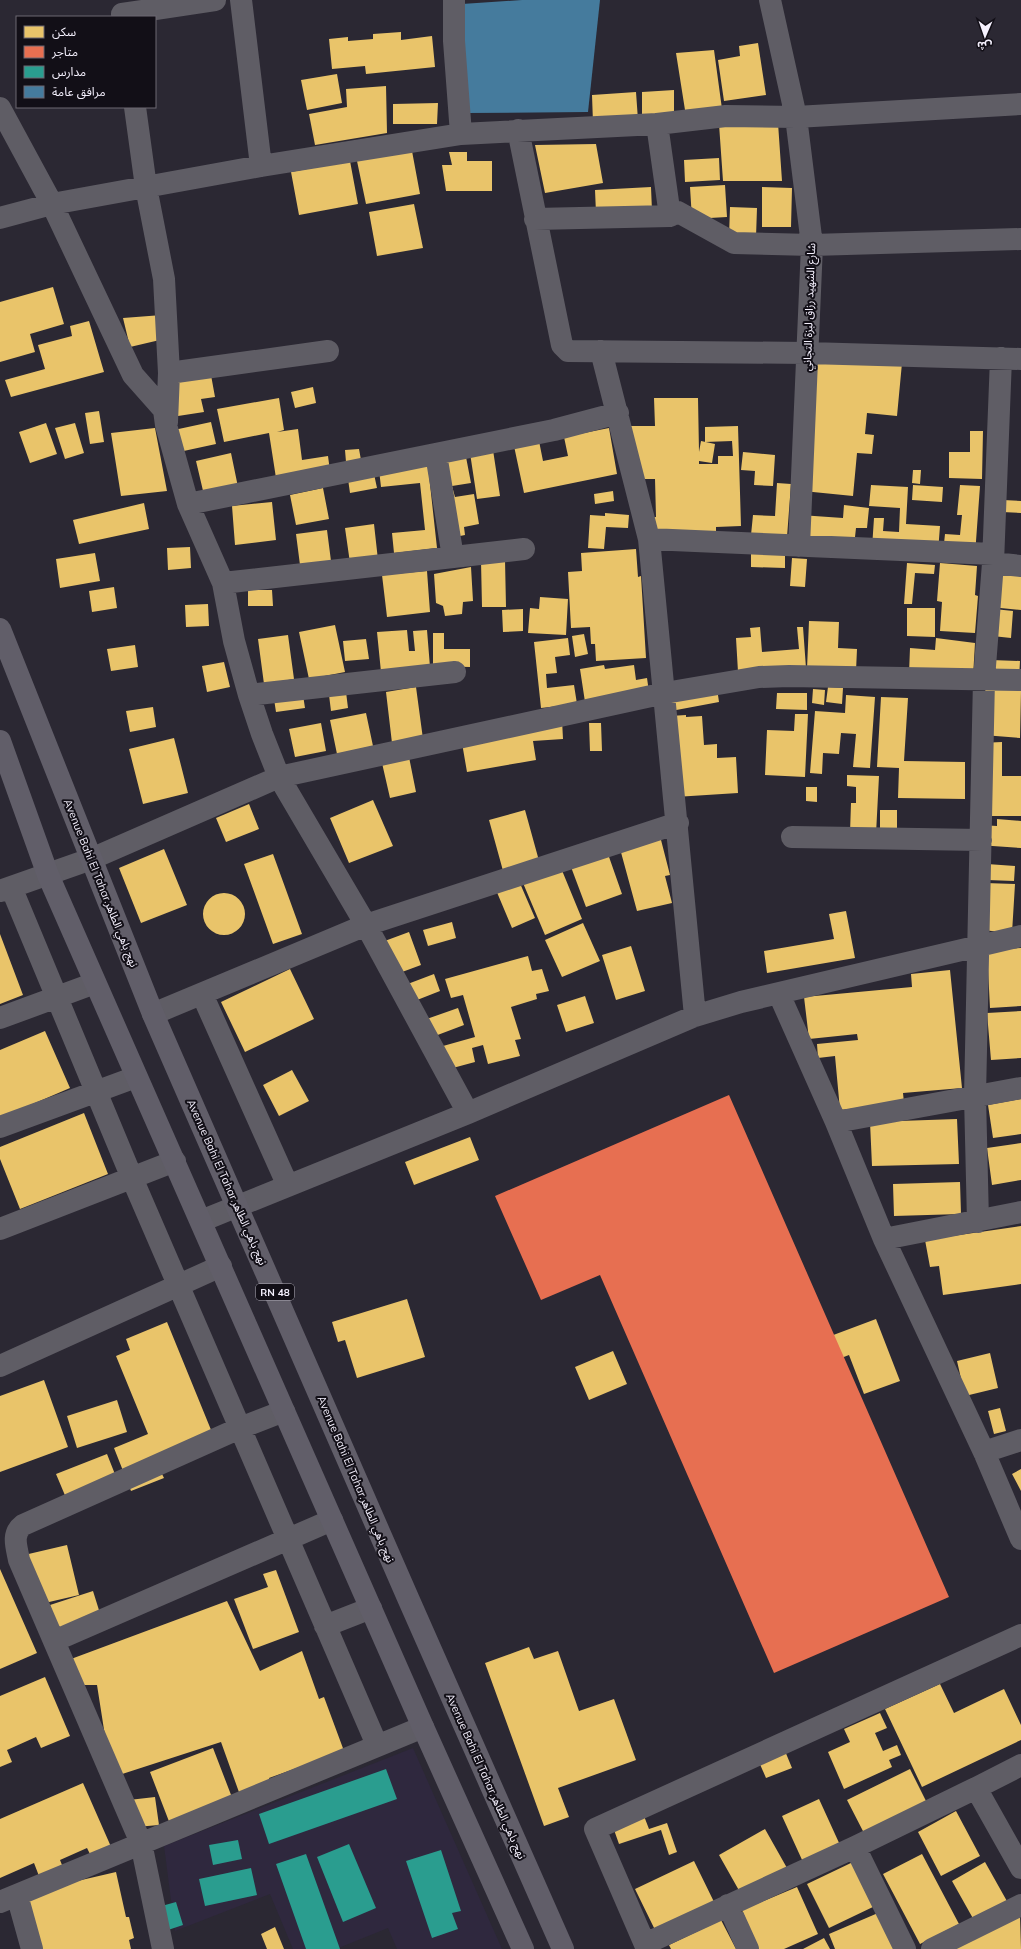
<svg xmlns="http://www.w3.org/2000/svg" width="1021" height="1949" font-family="Mulish,'Noto Sans Arabic',sans-serif">
	<style>
		.built { fill: #2f283e }
		.homes { fill: #e9c46a }
		.shops { fill: #e76f51 }
		.schools { fill: #2a9d8f }
		.public { fill: #457b9d }
		.lines { fill: none; stroke-linecap: round; stroke-linejoin: round }
		.minor { stroke: #5f5d65; stroke-width: 22 }
		.major { stroke: #615e69; stroke-width: 22 }
		.labels { text-anchor: middle; dominant-baseline: central; stroke-width: 4; stroke-linejoin: round; paint-order: stroke }
		.shield { fill: #120f17; stroke: #b1adb9; stroke-width: 1 }
		.shield-label { font-size: 10px; font-weight: bold; fill: #f5f1fe }
		.street-label { font-size: 11px; fill: #f5f1fe; stroke: #120f17 }
	</style>
	<rect width="100%" height="100%" fill="#2b2833"/>
	<path class="built" d="M 413,1748 L 502,1949 L 397,1949 L 388,1928 L 336,1949 L 293,1949 L 270,1894 L 175,1931 L 164,1846 Z"/>
	<path class="homes" d="M 401,32 L 401,40 L 432,36 L 435,67 L 366,74 L 365,66 L 332,69 L 329,39 L 348,37 L 348,41 L 373,39 L 373,34 Z
		M 758,43 L 766,95 L 724,101 L 718,60 L 740,56 L 739,46 Z
		M 714,50 L 722,109 L 685,110 L 676,53 Z
		M 337,74 L 342,103 L 307,110 L 301,80 Z
		M 386,86 L 387,133 L 315,145 L 309,114 L 347,107 L 346,89 Z
		M 674,90 L 674,118 L 642,118 L 642,92 Z
		M 636,92 L 638,120 L 593,123 L 592,95 Z
		M 438,103 L 437,124 L 393,124 L 393,104 Z
		M 778,123 L 782,181 L 723,181 L 719,124 Z
		M 596,144 L 603,183 L 545,193 L 535,145 Z
		M 412,151 L 420,194 L 366,204 L 357,161 Z
		M 449,152 L 467,152 L 467,161 L 492,161 L 492,191 L 446,191 L 442,165 L 452,165 Z
		M 719,158 L 720,180 L 685,182 L 684,160 Z
		M 350,161 L 358,204 L 299,215 L 291,172 Z
		M 725,185 L 727,217 L 692,219 L 690,187 Z
		M 651,187 L 652,211 L 596,213 L 595,190 Z
		M 762,187 L 792,188 L 791,227 L 762,227 Z
		M 414,204 L 423,248 L 377,256 L 369,212 Z
		M 730,207 L 757,208 L 756,237 L 729,237 Z
		M 53,287 L 64,324 L 30,334 L 35,352 L 0,362 L 0,302 Z
		M 162,315 L 164,339 L 130,347 L 123,318 Z
		M 89,321 L 104,372 L 11,397 L 5,380 L 45,369 L 38,345 L 72,336 L 70,326 Z
		M 807,361 L 902,363 L 897,416 L 867,413 L 865,434 L 874,435 L 872,454 L 857,453 L 853,496 L 803,491 Z
		M 211,375 L 215,397 L 201,399 L 204,412 L 178,416 L 172,382 Z
		M 313,387 L 316,403 L 295,408 L 291,392 Z
		M 279,398 L 284,430 L 277,432 L 298,429 L 302,460 L 328,456 L 330,471 L 276,478 L 269,433 L 224,442 L 217,409 Z
		M 654,398 L 698,398 L 699,452 L 701,441 L 715,444 L 712,463 L 699,461 L 699,464 L 718,464 L 718,456 L 733,456 L 732,441 L 705,442 L 705,427 L 738,426 L 741,526 L 716,527 L 716,535 L 645,539 L 644,518 L 656,517 L 655,479 L 645,479 L 645,491 L 628,426 L 655,426 Z
		M 99,411 L 104,442 L 90,444 L 85,413 Z
		M 211,422 L 216,444 L 179,452 L 174,430 Z
		M 46,423 L 57,454 L 30,463 L 19,432 Z
		M 75,423 L 84,453 L 65,459 L 55,428 Z
		M 155,428 L 167,491 L 121,496 L 111,433 Z
		M 609,428 L 617,474 L 524,493 L 514,446 L 539,441 L 543,461 L 568,456 L 564,437 Z
		M 970,431 L 983,431 L 982,479 L 949,478 L 949,452 L 970,452 Z
		M 359,449 L 361,460 L 346,462 L 345,450 Z
		M 493,450 L 500,496 L 477,499 L 470,453 Z
		M 743,452 L 775,455 L 773,486 L 754,485 L 755,471 L 741,470 Z
		M 231,453 L 238,487 L 204,495 L 196,461 Z
		M 466,457 L 471,483 L 452,486 L 455,497 L 474,494 L 479,524 L 464,527 L 465,535 L 450,538 L 440,461 Z
		M 428,466 L 437,548 L 394,553 L 392,533 L 425,530 L 420,483 L 381,487 L 379,470 Z
		M 913,470 L 921,470 L 920,484 L 912,483 Z
		M 374,474 L 377,488 L 350,493 L 348,479 Z
		M 777,483 L 791,484 L 787,537 L 751,535 L 753,515 L 775,516 Z
		M 871,485 L 908,487 L 906,524 L 940,526 L 938,552 L 872,548 L 874,518 L 884,518 L 883,531 L 899,532 L 900,508 L 869,506 Z
		M 913,485 L 943,487 L 942,502 L 912,500 Z
		M 960,485 L 980,486 L 975,555 L 943,553 L 945,534 L 960,535 L 962,515 L 957,515 Z
		M 323,488 L 329,519 L 296,525 L 290,495 Z
		M 613,491 L 614,501 L 595,504 L 594,494 Z
		M 1003,500 L 1021,501 L 1021,513 L 1002,512 Z
		M 272,502 L 276,540 L 235,545 L 232,506 Z
		M 144,503 L 149,529 L 79,544 L 73,520 Z
		M 844,505 L 869,508 L 867,528 L 856,528 L 854,546 L 798,541 L 800,515 L 843,518 Z
		M 605,513 L 629,515 L 628,528 L 606,527 L 604,549 L 588,548 L 590,515 L 605,516 Z
		M 374,524 L 378,560 L 350,563 L 345,528 Z
		M 327,530 L 331,561 L 300,565 L 296,534 Z
		M 190,547 L 191,568 L 168,570 L 167,548 Z
		M 636,549 L 638,577 L 641,576 L 646,658 L 596,661 L 595,644 L 591,644 L 590,627 L 571,628 L 568,572 L 582,571 L 581,553 Z
		M 95,553 L 100,581 L 60,588 L 56,559 Z
		M 751,553 L 785,553 L 785,568 L 751,567 Z
		M 792,558 L 807,559 L 805,587 L 790,586 Z
		M 505,560 L 506,607 L 482,607 L 481,561 Z
		M 907,563 L 935,565 L 934,574 L 915,573 L 912,604 L 904,604 Z
		M 940,563 L 977,566 L 975,595 L 978,596 L 975,633 L 940,631 L 942,602 L 937,601 Z
		M 471,567 L 473,601 L 463,602 L 462,614 L 445,616 L 443,606 L 436,603 L 434,574 Z
		M 427,571 L 430,612 L 387,617 L 382,575 Z
		M 984,571 L 1021,575 L 1021,610 L 980,606 Z
		M 114,587 L 117,608 L 92,612 L 89,591 Z
		M 248,590 L 272,590 L 273,606 L 248,606 Z
		M 540,597 L 568,599 L 566,635 L 528,633 L 530,608 L 539,609 Z
		M 208,604 L 209,626 L 186,627 L 185,605 Z
		M 907,608 L 935,608 L 935,637 L 907,636 Z
		M 985,608 L 1013,611 L 1011,638 L 983,635 Z
		M 523,609 L 523,631 L 503,632 L 502,610 Z
		M 809,621 L 839,622 L 838,648 L 857,649 L 856,671 L 807,669 Z
		M 335,625 L 345,672 L 309,679 L 299,632 Z
		M 760,627 L 762,652 L 799,649 L 797,627 L 803,627 L 806,668 L 738,672 L 736,638 L 751,637 L 750,628 Z
		M 407,630 L 409,651 L 415,651 L 413,631 L 427,630 L 430,667 L 381,672 L 377,632 Z
		M 433,633 L 444,633 L 444,649 L 470,649 L 470,667 L 433,666 Z
		M 584,634 L 588,654 L 575,657 L 572,636 Z
		M 288,635 L 294,679 L 264,684 L 258,639 Z
		M 568,638 L 570,655 L 555,657 L 557,673 L 546,674 L 547,688 L 574,685 L 577,704 L 541,708 L 534,642 Z
		M 936,638 L 975,643 L 973,677 L 909,674 L 910,648 L 935,650 Z
		M 366,639 L 369,659 L 345,661 L 343,641 Z
		M 135,645 L 138,667 L 111,671 L 107,649 Z
		M 991,660 L 1020,661 L 1019,679 L 990,677 Z
		M 224,662 L 230,687 L 207,692 L 202,666 Z
		M 604,665 L 605,669 L 634,665 L 636,680 L 647,678 L 649,692 L 585,702 L 580,669 Z
		M 986,678 L 1019,680 L 1018,691 L 1021,691 L 1020,738 L 983,735 Z
		M 416,687 L 423,739 L 392,743 L 386,692 Z
		M 828,687 L 843,688 L 842,704 L 826,702 Z
		M 717,688 L 719,702 L 671,711 L 668,697 Z
		M 813,689 L 825,690 L 824,705 L 812,703 Z
		M 346,692 L 348,708 L 331,711 L 329,695 Z
		M 777,693 L 807,693 L 807,710 L 776,709 Z
		M 303,695 L 305,708 L 276,712 L 274,699 Z
		M 846,695 L 875,697 L 870,768 L 853,767 L 856,734 L 841,733 L 839,754 L 823,753 L 822,774 L 810,773 L 815,711 L 845,713 Z
		M 881,697 L 908,698 L 904,761 L 965,762 L 965,799 L 898,798 L 899,768 L 877,767 Z
		M 153,707 L 156,727 L 130,732 L 126,711 Z
		M 366,713 L 373,746 L 337,754 L 330,720 Z
		M 795,714 L 808,714 L 805,777 L 765,775 L 767,730 L 794,731 Z
		M 686,715 L 686,717 L 702,716 L 704,745 L 717,744 L 717,758 L 736,757 L 738,793 L 675,797 L 670,716 Z
		M 562,720 L 563,739 L 533,741 L 536,760 L 467,772 L 462,743 Z
		M 321,723 L 326,751 L 295,757 L 289,729 Z
		M 589,723 L 601,723 L 602,751 L 590,751 Z
		M 174,738 L 188,793 L 143,804 L 129,749 Z
		M 1002,742 L 1002,776 L 1021,776 L 1021,816 L 982,816 L 980,743 Z
		M 409,757 L 416,792 L 390,798 L 382,763 Z
		M 847,775 L 879,776 L 876,834 L 850,833 L 851,803 L 856,803 L 856,787 L 847,786 Z
		M 806,787 L 817,787 L 817,802 L 806,801 Z
		M 373,800 L 393,846 L 349,863 L 330,818 Z
		M 249,804 L 259,829 L 226,842 L 216,818 Z
		M 525,810 L 541,868 L 505,878 L 489,820 Z
		M 880,810 L 897,810 L 897,831 L 880,831 Z
		M 997,819 L 1021,821 L 1021,848 L 978,845 L 980,825 L 997,826 Z
		M 660,836 L 670,875 L 665,876 L 672,903 L 637,911 L 619,845 Z
		M 164,849 L 187,905 L 141,923 L 119,868 Z
		M 273,854 L 302,934 L 273,944 L 244,864 Z
		M 608,854 L 622,894 L 586,907 L 571,867 Z
		M 987,864 L 1015,866 L 1014,881 L 987,880 Z
		M 561,868 L 582,919 L 545,935 L 523,883 Z
		M 519,881 L 535,918 L 512,928 L 496,890 Z
		M 985,883 L 1015,884 L 1012,933 L 982,930 Z
		M203 914a21 21 0 1 1 42 0a21 21 0 1 1-42 0Z
		M 846,911 L 855,958 L 767,973 L 764,951 L 834,939 L 829,914 Z
		M 452,922 L 456,938 L 428,946 L 423,930 Z
		M 583,923 L 600,961 L 562,977 L 545,940 Z
		M 409,932 L 421,965 L 394,975 L 382,942 Z
		M 0,934 L 23,995 L 0,1004 Z
		M 631,946 L 645,991 L 616,1000 L 602,955 Z
		M 1021,948 L 1021,1006 L 990,1008 L 987,950 Z
		M 528,956 L 532,971 L 542,969 L 549,991 L 536,994 L 537,999 L 511,1007 L 521,1039 L 515,1040 L 520,1056 L 488,1064 L 483,1045 L 472,1048 L 475,1062 L 449,1069 L 443,1046 L 475,1037 L 463,995 L 451,998 L 445,979 Z
		M 290,969 L 314,1019 L 245,1052 L 221,1002 Z
		M 950,970 L 962,1088 L 903,1093 L 904,1103 L 840,1110 L 835,1056 L 818,1058 L 817,1044 L 858,1040 L 857,1034 L 809,1039 L 804,997 L 912,987 L 911,974 Z
		M 434,974 L 440,991 L 412,1002 L 405,985 Z
		M 585,996 L 594,1023 L 566,1032 L 557,1005 Z
		M 458,1008 L 464,1025 L 427,1039 L 421,1021 Z
		M 1021,1011 L 1021,1058 L 991,1060 L 987,1013 Z
		M 45,1031 L 70,1088 L 0,1118 L 0,1050 Z
		M 292,1070 L 309,1101 L 279,1116 L 263,1085 Z
		M 1021,1099 L 1021,1134 L 993,1138 L 988,1105 Z
		M 84,1113 L 108,1174 L 20,1209 L 0,1159 L 0,1147 Z
		M 957,1119 L 959,1164 L 872,1166 L 870,1122 Z
		M 470,1137 L 479,1160 L 414,1185 L 405,1162 Z
		M 1021,1143 L 1021,1180 L 992,1185 L 987,1148 Z
		M 960,1182 L 961,1214 L 894,1216 L 893,1184 Z
		M 1021,1226 L 1021,1284 L 943,1295 L 939,1266 L 930,1267 L 925,1240 Z
		M 407,1299 L 425,1357 L 357,1378 L 345,1340 L 338,1342 L 332,1322 Z
		M 876,1319 L 900,1381 L 864,1394 L 849,1355 L 836,1360 L 828,1337 Z
		M 167,1322 L 218,1447 L 160,1470 L 164,1478 L 131,1491 L 114,1448 L 148,1434 L 116,1356 L 130,1350 L 126,1339 Z
		M 613,1351 L 627,1384 L 589,1400 L 575,1367 Z
		M 990,1353 L 998,1388 L 965,1396 L 957,1361 Z
		M 44,1380 L 68,1447 L 0,1472 L 0,1396 Z
		M 117,1400 L 127,1432 L 77,1448 L 67,1416 Z
		M 1000,1408 L 1006,1431 L 994,1434 L 988,1411 Z
		M 107,1454 L 122,1492 L 72,1512 L 56,1474 Z
		M 1021,1469 L 1021,1491 L 1012,1474 Z
		M 67,1545 L 79,1595 L 32,1606 L 20,1556 Z
		M 0,1569 L 37,1653 L 0,1669 Z
		M 276,1570 L 299,1632 L 253,1649 L 234,1599 L 268,1587 L 263,1574 Z
		M 93,1591 L 103,1623 L 60,1637 L 50,1605 Z
		M 227,1601 L 260,1671 L 302,1651 L 319,1699 L 324,1697 L 344,1751 L 269,1778 L 271,1783 L 240,1795 L 221,1742 L 116,1776 L 105,1736 L 97,1685 L 78,1685 L 71,1659 Z
		M 529,1647 L 534,1659 L 558,1651 L 579,1711 L 614,1699 L 636,1760 L 558,1788 L 569,1817 L 544,1826 L 485,1663 Z
		M 45,1677 L 70,1736 L 41,1748 L 36,1737 L 7,1750 L 12,1762 L 0,1767 L 0,1696 Z
		M 940,1684 L 954,1713 L 1004,1689 L 1021,1725 L 1021,1740 L 922,1787 L 885,1709 Z
		M 880,1713 L 887,1728 L 875,1733 L 883,1751 L 897,1745 L 901,1755 L 889,1760 L 892,1767 L 844,1789 L 828,1752 L 850,1742 L 844,1729 Z
		M 213,1748 L 233,1800 L 170,1824 L 150,1772 Z
		M 785,1751 L 792,1768 L 766,1778 L 759,1762 Z
		M 910,1769 L 928,1805 L 865,1835 L 847,1800 Z
		M 83,1783 L 112,1849 L 92,1858 L 87,1848 L 60,1860 L 62,1865 L 39,1876 L 34,1863 L 0,1878 L 0,1819 Z
		M 155,1797 L 159,1825 L 136,1827 L 129,1800 Z
		M 819,1799 L 840,1845 L 803,1862 L 782,1816 Z
		M 956,1811 L 980,1856 L 941,1876 L 918,1832 Z
		M 644,1816 L 649,1829 L 667,1823 L 677,1852 L 669,1855 L 661,1830 L 619,1844 L 613,1827 Z
		M 765,1829 L 787,1868 L 741,1894 L 719,1855 Z
		M 922,1854 L 959,1924 L 920,1944 L 883,1874 Z
		M 694,1861 L 716,1906 L 657,1934 L 635,1889 Z
		M 853,1862 L 875,1906 L 829,1928 L 807,1884 Z
		M 985,1862 L 1008,1903 L 975,1922 L 952,1881 Z
		M 116,1872 L 126,1917 L 129,1917 L 134,1938 L 129,1940 L 131,1949 L 30,1949 L 17,1895 Z
		M 797,1887 L 818,1934 L 784,1949 L 758,1949 L 742,1910 Z
		M 878,1913 L 894,1949 L 835,1949 L 829,1934 Z
		M 1020,1916 L 1021,1949 L 953,1949 Z
		M 721,1920 L 736,1949 L 671,1949 L 669,1945 Z
		M 275,1927 L 284,1949 L 267,1949 L 261,1934 Z
		M 824,1938 L 830,1949 L 803,1949 Z"/>
	<path class="shops" d="M 729,1095 L 949,1597 L 774,1673 L 600,1275 L 541,1300 L 495,1196 Z"/>
	<path class="schools" d="M 386,1769 L 397,1799 L 269,1844 L 259,1814 Z
		M 238,1840 L 242,1859 L 213,1865 L 209,1845 Z
		M 349,1844 L 376,1908 L 343,1922 L 317,1857 Z
		M 441,1850 L 461,1911 L 452,1913 L 458,1929 L 432,1938 L 406,1861 Z
		M 306,1854 L 340,1949 L 306,1949 L 276,1864 Z
		M 251,1868 L 257,1895 L 205,1906 L 199,1879 Z
		M 176,1902 L 183,1925 L 165,1931 L 158,1907 Z"/>
	<path class="public" d="M 522,0 L 600,0 L 588,112 L 466,113 L 462,4 Z"/>
	<g class="lines">
		<path class="minor" d="M 241,0 L 261,166
			M 454,0 L 454,41 L 461,134
			M 770,0 L 796,117 L 812,245 L 799,546
			M 122,14 L 215,0
			M 135,107 L 146,187 L 164,279 L 169,373 L 167,422
			M 0,108 L 52,204 L 133,375 L 164,410 L 166,425 L 188,504 L 223,583 L 234,641 L 249,695 L 262,734 L 279,777 L 366,925 L 468,1113
			M 657,124 L 670,216
			M 518,130 L 562,345 L 568,351 L 808,353 L 1021,359
			M 0,218 L 52,204 L 261,166 L 461,134 L 657,124 L 726,116 L 796,117 L 1021,104
			M 535,219 L 670,216 L 678,212 L 734,243 L 812,245 L 1021,239
			M 601,351 L 649,539 L 695,1016
			M 169,373 L 328,351
			M 436,454 L 453,557
			M 188,504 L 554,430 L 618,413
			M 649,539 L 993,554
			M 993,563 L 1021,566
			M 223,583 L 524,549
			M 249,695 L 455,672
			M 792,837 L 981,840
			M 11,887 L 132,1178 L 377,1745
			M 0,891 L 91,859 L 279,777 L 665,693 L 759,677 L 789,676 L 1021,680
			M 202,994 L 288,1186
			M 779,994 L 836,1122 L 884,1239 L 984,1452 L 1021,1539
			M 153,1014 L 366,925 L 678,823
			M 0,1018 L 95,983
			M 836,1122 L 1021,1088
			M 0,1127 L 136,1077
			M 201,1221 L 468,1113 L 695,1016 L 741,1002 L 1021,936
			M 978,1222 L 975,1096 L 984,679 L 993,563 L 1001,358
			M 0,1229 L 175,1161
			M 884,1239 L 1021,1212
			M 0,1366 L 221,1266
			M 984,1452 L 1021,1440
			M 325,1626 L 371,1608
			M 54,1641 L 332,1520
			M 1021,1765 L 976,1788 L 1021,1868
			M 855,1847 L 905,1949
			M 17,1895 L 32,1949
			M 0,1902 L 423,1727
			M 728,1905 L 748,1949
			M 645,1944 L 855,1847 L 976,1788
			M 163,1949 L 141,1843 L 19,1560 C 17,1548 11,1534 23,1525 L 240,1428 L 284,1411
			M 647,1949 L 595,1829 L 1021,1635
			M 932,1949 L 1021,1905"/>
		<path class="major" d="M 0,629 L 153,1014 L 408,1598 L 563,1949
			M 0,741 L 48,875 L 423,1727 L 523,1949"/>
	</g>
	<g class="labels">
		<rect class="shield" x="256" y="1284" width="38" height="16" rx="3"/>
		<g class="shield-label">
			<text x="275" y="1292">RN 48</text>
		</g>
		<g class="street-label">
			<text transform="translate(809 307) rotate(-88)">شارع الشهيد رزاق لبزة التجاني</text>
			<text transform="translate(101 883) rotate(68)">Avenue Bahi El Tahar,نهج باهي الطاهر</text>
			<text transform="translate(227 1182) rotate(66)">Avenue Bahi El Tahar,نهج باهي الطاهر</text>
			<text transform="translate(356 1479) rotate(67)">Avenue Bahi El Tahar,نهج باهي الطاهر</text>
			<text transform="translate(486 1776) rotate(66)">Avenue Bahi El Tahar,نهج باهي الطاهر</text>
		</g>
	</g>
	<rect x="16" y="16" width="140" height="92" fill="#120f17" stroke="#6d6973"/>
	<rect x="24" y="26" width="20" height="12" fill="#e9c46a" stroke="#6d6973"/>
	<text x="52" y="36" font-size="12" fill="#f5f1fe">سكن</text>
	<rect x="24" y="46" width="20" height="12" fill="#e76f51" stroke="#6d6973"/>
	<text x="52" y="56" font-size="12" fill="#f5f1fe">متاجر</text>
	<rect x="24" y="66" width="20" height="12" fill="#2a9d8f" stroke="#6d6973"/>
	<text x="52" y="76" font-size="12" fill="#f5f1fe">مدارس</text>
	<rect x="24" y="86" width="20" height="12" fill="#457b9d" stroke="#6d6973"/>
	<text x="52" y="96" font-size="12" fill="#f5f1fe">مرافق عامة</text>
	<g transform="translate(985 36) rotate(182)" stroke="#120f17" stroke-width="3" paint-order="stroke">
	<path d="M0-3L7 15L0 10L-7 15Z" fill="#f5f1fe"/>
	<text y="-6" font-size="11" font-weight="bold" text-anchor="middle" fill="#f5f1fe">ش</text>
	</g>
</svg>
